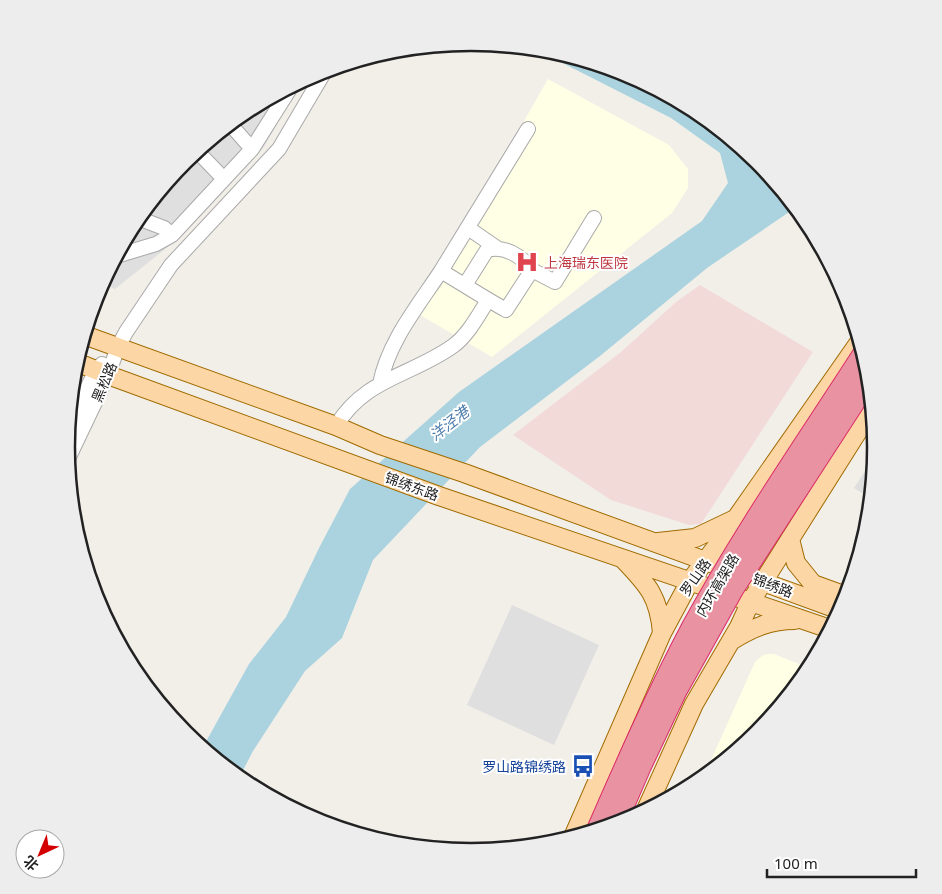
<svg xmlns="http://www.w3.org/2000/svg" width="942" height="894" font-family="'Noto Sans','Noto Sans SC',sans-serif">
	<style>
		.residential { fill: #e0dfdf }
		.commercial { fill: #f2dad9 }
		.education { fill: #ffffe5 }
		.water { fill: #aad3df }
		.lines { fill: none; stroke-linecap: round; stroke-linejoin: round }
		.minor-casing { stroke: #a9a9a9; stroke-width: 16 }
		.major-casing { stroke: #a06b00; stroke-width: 20 }
		.minor { stroke: #fff; stroke-width: 14 }
		.major { stroke: #fcd6a4; stroke-width: 18 }
		.highway-bridge-casing { stroke: #dc2a67; stroke-width: 22; stroke-linecap: butt }
		.highway-bridge { stroke: #e892a2; stroke-width: 20 }
		.labels { text-anchor: middle; dominant-baseline: central; stroke-width: 4; stroke-linejoin: round; paint-order: stroke }
		.health-label { font-size: 14px; fill: #be3a42; stroke: #fff; text-anchor: start }
		.street-label { font-size: 14px; fill: #222; stroke: #fff }
		.transit-label { font-size: 14px; fill: #164399; stroke: #fff; text-anchor: end }
		.water-label { font-size: 15px; font-style: italic; fill: #4a7aab; stroke: #fff }
		.rim { fill: none; stroke: #222; stroke-width: 2.5 }
	</style>
	<rect width="100%" height="100%" fill="#f2efe9"/>
	<path class="residential" d="M 301,82 L 264,147 L 184,234 L 115,289 L 102,284 L 135,222 L 185,161 L 247,111 Z
		M 875,456 L 870,498 L 854,488 Z
		M 512,605 L 599,645 L 554,745 L 467,705 Z"/>
	<path class="commercial" d="M 700,285 L 813,352 L 701,524 L 689,525 L 611,500 L 513,435 L 621,352 L 676,302 Z"/>
	<path class="education" d="M 548,79 L 669,145 L 688,169 L 688,188 L 672,213 L 492,357 L 415,312 Z
		M 768,654 L 774,654 L 809,668 L 757,733 L 703,778 L 755,662 L 763,655 Z"/>
	<path class="water" d="M 535,49 L 550,50 L 626,73 L 696,111 L 757,161 L 795,208 L 707,268 L 600,356 L 480,447 L 373,560 L 342,638 L 305,671 L 253,751 L 239,778 L 203,747 L 249,664 L 286,617 L 319,548 L 350,489 L 459,392 L 702,221 L 728,183 L 720,153 L 671,118 Z"/>
	<g class="lines">
		<defs>
			<path id="minor" d="M 230,124 L 252,149
				M 197,151 L 224,179
				M 138,218 L 164,228 L 172,235
				M 468,228 L 497,248
				M 116,256 L 156,244 L 172,235 L 252,149 L 291,87
				M 532,270 L 555,282 L 594,218
				M 441,271 L 528,129
				M 380,384 C 388,342 418,306 441,271 C 463,284 484,298 506,310 L 532,270 C 522,256 504,245 487,250 L 465,285
				M 69,426 L 96,370 L 102,364
				M 336,426 C 365,378 411,376 453,346 C 468,335 478,316 488,300
				M 68,459 L 108,375 L 118,347 L 126,332 L 171,265 L 279,149 L 325,71"/>
			<path id="major" d="M 84,335 L 336,426 L 380,445 L 464,473 L 840,610
				M 76,362 L 108,375 L 439,496 L 830,629
				M 790,539 L 796,563 L 813,584 L 846,596
				M 658,542 L 695,538 L 735,519
				M 624,560 C 648,585 659,597 662,633
				M 731,641 C 752,628 770,620 795,620
				M 646,810 L 694,704 L 739,627 L 751,601 L 872,409
				M 573,837 L 662,633 L 690,581 L 716,547 L 860,341"/>
		</defs>
		<use href="#minor" class="minor-casing"/>
		<use href="#major" class="major-casing"/>
		<use href="#minor" class="minor"/>
		<use href="#major" class="major"/>
		<defs>
			<path id="highway-bridge" d="M 616,824 L 641,766 L 676,692 L 734,588 L 869,380
				M 597,830 C 627,761 657,693 692,627 C 743,533 805,444 863,354"/>
		</defs>
		<use href="#highway-bridge" class="highway-bridge-casing"/>
		<use href="#highway-bridge" class="highway-bridge"/>
	</g>
	<defs>
		<symbol id="hospital-bare" viewBox="-9 -9 18 18"><path d="M-5-5h3v3.5h4V-5h3V5h-3V1.5h-4V5h-3Z" fill="#e0444e" stroke="#fff" stroke-width="2.5" paint-order="stroke"/></symbol>
		<symbol id="bus-bare" viewBox="-9 -9 18 18"><path d="M-5-6H5V4H4V6H2V4H-2V6H-4V4H-5ZM-3.5-4V0h7V-4ZM-3.5 1.2v1.5H-2V1.2ZM2 1.2v1.5H3.5V1.2Z" fill="#1a4fb4" stroke="#fff" stroke-width="2.5" paint-order="stroke"/></symbol>
	</defs>
	<g fill-rule="evenodd">
		<use href="#hospital-bare" x="511" y="246" width="32" height="32"/>
		<use href="#bus-bare" x="567" y="750" width="32" height="32"/>
	</g>
	<g class="labels">
		<g class="health-label">
			<text x="544" y="262">上海瑞东医院</text>
		</g>
		<g class="street-label">
			<text transform="translate(104 382) rotate(-67)">黑松路</text>
			<text transform="translate(412 486) rotate(20)">锦绣东路</text>
			<text transform="translate(695 577) rotate(-55)">罗山路</text>
			<text transform="translate(717 585) rotate(-60)">内环高架路</text>
			<text transform="translate(773 585) rotate(21)">锦绣路</text>
		</g>
		<g class="transit-label">
			<text x="566" y="766">罗山路锦绣路</text>
		</g>
		<g class="water-label">
			<text transform="translate(449 423) rotate(-38)">洋泾港</text>
		</g>
	</g>
	<path d="M0 0H942V894H0ZM75 447a396 396 0 1 1 792 0a396 396 0 1 1-792 0Z" fill="#ededed" fill-rule="evenodd"/>
	<path class="rim" d="M75 447a396 396 0 1 1 792 0a396 396 0 1 1-792 0Z"/>
	<g transform="translate(40 854) rotate(224)"><circle r="24" fill="#ffffff" stroke="#a7a7a7"/>
	<path d="M0-4L9 19L0 12L-9 19Z" fill="#d40000"/>
	<text y="-8" font-size="14" font-weight="bold" text-anchor="middle" fill="#222222">北</text>
	</g>
	<path d="M767 869v8h149v-8" fill="none" stroke="#222222" stroke-width="2.5"/>
	<text x="774" y="869" font-size="15" fill="#222222" stroke="#ffffff" stroke-width="4" paint-order="stroke">100 m</text>
</svg>
